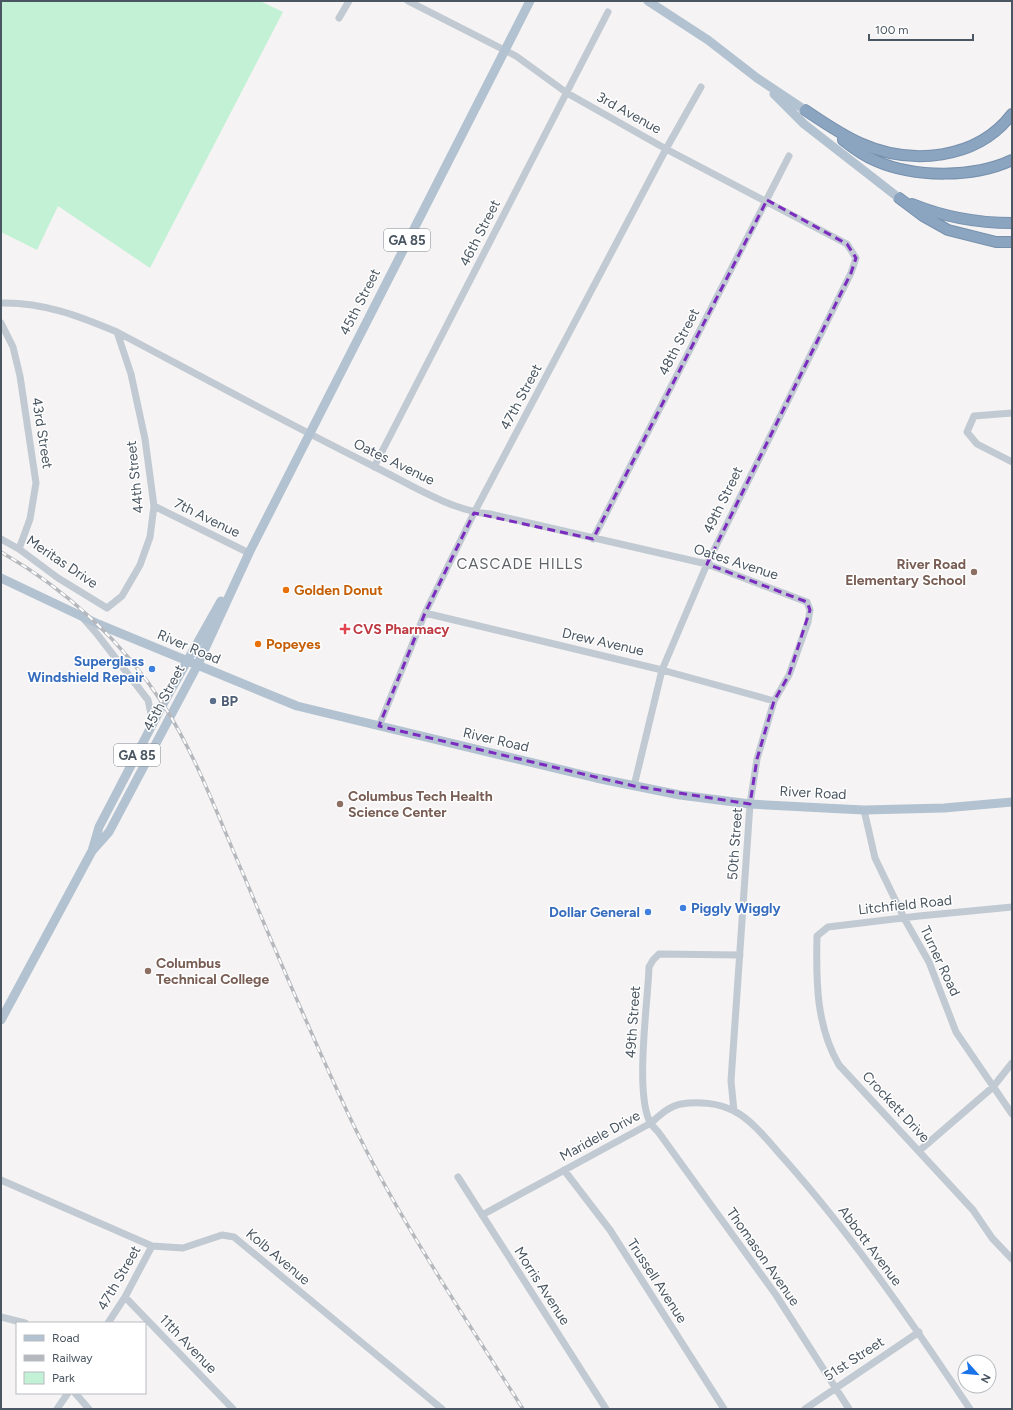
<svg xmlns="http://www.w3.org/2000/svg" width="1013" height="1410" font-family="Figtree,sans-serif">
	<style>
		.green { fill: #c3f1d5 }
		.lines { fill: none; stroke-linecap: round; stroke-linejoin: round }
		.highway-casing { stroke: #7690ad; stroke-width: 12 }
		.minor { stroke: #c1cad2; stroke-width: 7 }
		.major { stroke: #b3c2d1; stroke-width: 9 }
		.highway { stroke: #8ba5c1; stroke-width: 10 }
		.rail-casing { stroke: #b5b8bd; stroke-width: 3.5 }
		.rail { stroke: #fff; stroke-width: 2; stroke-dasharray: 6; stroke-linecap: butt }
		.marked { fill: none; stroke: #7b2cbf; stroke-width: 3; stroke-dasharray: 8 5; stroke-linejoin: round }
		.education-dot { fill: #8d6e63; stroke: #fff; stroke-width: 1.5 }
		.food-dot { fill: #e8710a; stroke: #fff; stroke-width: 1.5 }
		.health-dot { fill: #e0444e; stroke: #fff; stroke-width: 1.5 }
		.shop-dot { fill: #3f7fe0; stroke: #fff; stroke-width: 1.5 }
		.service-dot { fill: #5c6f8a; stroke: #fff; stroke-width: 1.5 }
		.labels { text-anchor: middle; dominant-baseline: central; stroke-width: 3; stroke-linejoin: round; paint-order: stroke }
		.shield { fill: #fff; stroke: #808990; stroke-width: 1 }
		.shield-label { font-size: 13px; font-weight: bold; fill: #4a5661 }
		.street-label { font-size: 14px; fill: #4a5661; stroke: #fff }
		.education-label { font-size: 14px; font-weight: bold; fill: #785e54; stroke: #fff; text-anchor: start }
		.food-label { font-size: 14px; font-weight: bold; fill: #c56008; stroke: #fff; text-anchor: start }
		.health-label { font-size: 14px; font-weight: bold; fill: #be3a42; stroke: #fff; text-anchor: start }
		.shop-label { font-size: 14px; font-weight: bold; fill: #366cbe; stroke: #fff; text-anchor: end }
		.service-label { font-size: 14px; font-weight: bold; fill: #4e5e75; stroke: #fff; text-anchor: start }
		.neighbourhood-label { font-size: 15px; letter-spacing: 1px; fill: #5f6368; stroke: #fff }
	</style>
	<rect width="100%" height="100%" fill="#f5f3f3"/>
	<path class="green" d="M 1,1 L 260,1 L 283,12 L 150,268 L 58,206 L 37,250 L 1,232 Z"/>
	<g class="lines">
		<defs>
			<path id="highway" d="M 805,110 C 823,122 840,134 860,143 C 911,166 977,160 1012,114
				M 843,140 C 853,148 864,156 876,161 C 915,178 974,178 1012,160
				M 899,198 L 923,216 L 948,230 L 996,242 L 1012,242
				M 912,204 C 944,217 977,223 1012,223"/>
		</defs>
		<use href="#highway" class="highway-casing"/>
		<path class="minor" d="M 408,1 L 516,56 L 567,93 L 666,149 L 847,244 L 856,258 L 851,273 L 707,564 L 662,670 L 634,786
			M 339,18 L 349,1
			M 1,303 C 43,302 79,316 117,332 C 202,377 287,423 373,466 C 408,483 451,511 490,514 L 707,564 L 807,602 L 810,610 L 808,622 L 789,675 L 774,701 L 757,759 L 750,804 L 731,1081 L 734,1111
			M 1,323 L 13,347 L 20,376 L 36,483 L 30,519 L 19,549
			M 1012,413 L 974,416 L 967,432 L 977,444 L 1012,462
			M 374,467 L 608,12
			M 154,506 L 249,553
			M 1,539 L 19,549 L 58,578 L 107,608 L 122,596 L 140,565 L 150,537 L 154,506 L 145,439 L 131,374 L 117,332
			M 593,539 L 789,156
			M 425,613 L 662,670 L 774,701
			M 82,617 L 97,634 L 148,700 L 153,723
			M 379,726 L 425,613 L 474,513 L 666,149 L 701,87
			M 864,810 L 875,858 L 904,918 L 929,962 L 956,1032 L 1012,1114
			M 1012,907 L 919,916 L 828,927 L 817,936 C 816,980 816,1026 839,1065 L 973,1210 L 992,1238 L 1012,1259
			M 740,955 L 659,954 L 653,960 L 649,967 C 648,1002 634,1096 651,1124 C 653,1127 657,1130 659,1133 L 776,1295 L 849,1409
			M 919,1151 L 993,1087 L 1012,1063
			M 564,1170 L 610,1230 L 724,1409
			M 458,1177 L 606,1409
			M 1,1180 L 152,1246 L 183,1248 L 222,1235 L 234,1237 L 442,1409
			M 482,1215 L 651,1123 C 659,1116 669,1106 681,1104 C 697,1101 719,1103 734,1111 C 753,1120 772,1146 786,1161 C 854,1238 913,1324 970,1409
			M 125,1297 L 233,1409
			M 1,1317 L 25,1323
			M 108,1323 L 125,1297 L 152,1246
			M 75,1393 L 89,1409
			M 57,1409 L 68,1393
			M 805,1409 L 919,1332"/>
		<path class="major" d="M 648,1 L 708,40 L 757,78 L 805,110
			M 774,94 L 804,124 L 899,198
			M 1,578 L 98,624 L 297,706 L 596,778 L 680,795 L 750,804 L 824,808 L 864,810 L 944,808 L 1012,802
			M 92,851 L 109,832 L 197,666 L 249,553 L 530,1
			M 1,1020 L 92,851 L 99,827 L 163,704 L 221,601"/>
		<use href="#highway" class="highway"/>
		<defs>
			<path id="rail" d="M 1,552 C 67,590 122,641 163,704 C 197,757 219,819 244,876 C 279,959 314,1042 353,1124 C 401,1223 464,1316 523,1409"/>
		</defs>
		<use href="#rail" class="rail-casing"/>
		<use href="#rail" class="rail"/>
	</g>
	<path class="marked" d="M 767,200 L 847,244 L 856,258 L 851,273 L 707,564 L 807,602 L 810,610 L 789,675 L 774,701 L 757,759 L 750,804 L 634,786 L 379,726 L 425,613 L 474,513 L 593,539 Z"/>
	<g class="education-dot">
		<circle cx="974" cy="572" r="4"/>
		<circle cx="340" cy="804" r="4"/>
		<circle cx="148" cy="971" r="4"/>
	</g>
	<g class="food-dot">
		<circle cx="286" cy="590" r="4"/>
		<circle cx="258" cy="644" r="4"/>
	</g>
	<path class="health-dot" d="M343 623h4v4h4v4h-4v4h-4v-4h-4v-4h4z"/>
	<g class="shop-dot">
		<circle cx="152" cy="669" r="4"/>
		<circle cx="683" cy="908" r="4"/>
		<circle cx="648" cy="912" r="4"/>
	</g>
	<circle class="service-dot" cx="213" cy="701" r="4"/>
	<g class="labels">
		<g class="shield">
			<rect x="384" y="229" width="46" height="22" rx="3"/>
			<rect x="114" y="744" width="46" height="22" rx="3"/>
		</g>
		<g class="shield-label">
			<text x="407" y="240">GA 85</text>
			<text x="137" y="755">GA 85</text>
		</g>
		<g class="street-label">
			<text transform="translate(629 113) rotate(29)">3rd Avenue</text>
			<text transform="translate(480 233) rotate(-63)">46th Street</text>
			<text transform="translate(360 302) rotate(-63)">45th Street</text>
			<text transform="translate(679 342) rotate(-63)">48th Street</text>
			<text transform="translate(521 397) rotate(-62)">47th Street</text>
			<text transform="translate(42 433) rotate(81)">43rd Street</text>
			<text transform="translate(394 462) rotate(26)">Oates Avenue</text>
			<text transform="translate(135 477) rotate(-96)">44th Street</text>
			<text transform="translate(723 500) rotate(-64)">49th Street</text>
			<text transform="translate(207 518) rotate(26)">7th Avenue</text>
			<text transform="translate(62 562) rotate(34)">Meritas Drive</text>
			<text transform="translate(736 562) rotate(18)">Oates Avenue</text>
			<text transform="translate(603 642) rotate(13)">Drew Avenue</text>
			<text transform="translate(189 647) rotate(23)">River Road</text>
			<text transform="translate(164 698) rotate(-62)">45th Street</text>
			<text transform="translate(496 740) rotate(13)">River Road</text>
			<text transform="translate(813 793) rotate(3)">River Road</text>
			<text transform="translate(735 844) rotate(-86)">50th Street</text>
			<text transform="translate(905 905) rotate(-6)">Litchfield Road</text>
			<text transform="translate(940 961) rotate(65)">Turner Road</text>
			<text transform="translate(633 1022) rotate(-86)">49th Street</text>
			<text transform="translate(896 1107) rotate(47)">Crockett Drive</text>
			<text transform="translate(600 1136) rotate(-29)">Maridele Drive</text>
			<text transform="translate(870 1246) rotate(53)">Abbott Avenue</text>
			<text transform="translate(278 1257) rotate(40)">Kolb Avenue</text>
			<text transform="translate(763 1257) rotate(55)">Thomason Avenue</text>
			<text transform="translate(119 1278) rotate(-60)">47th Street</text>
			<text transform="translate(657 1281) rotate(57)">Trussell Avenue</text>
			<text transform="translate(542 1286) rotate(57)">Morris Avenue</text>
			<text transform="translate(188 1344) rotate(46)">11th Avenue</text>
			<text transform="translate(854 1359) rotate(-33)">51st Street</text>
		</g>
		<g class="education-label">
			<text x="966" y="564" text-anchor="end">River Road<tspan x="966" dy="16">Elementary School</tspan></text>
			<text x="348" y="796">Columbus Tech Health<tspan x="348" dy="16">Science Center</tspan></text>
			<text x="156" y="963">Columbus<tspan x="156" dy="16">Technical College</tspan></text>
		</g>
		<g class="food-label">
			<text x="294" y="590">Golden Donut</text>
			<text x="266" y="644">Popeyes</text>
		</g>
		<g class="health-label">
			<text x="353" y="629">CVS Pharmacy</text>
		</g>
		<g class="shop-label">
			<text x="144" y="661">Superglass<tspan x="144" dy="16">Windshield Repair</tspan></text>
			<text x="691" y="908" text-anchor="start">Piggly Wiggly</text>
			<text x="640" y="912">Dollar General</text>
		</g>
		<g class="service-label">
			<text x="221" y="701">BP</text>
		</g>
		<g class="neighbourhood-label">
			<text x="520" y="564">CASCADE HILLS</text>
		</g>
	</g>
	<rect width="1013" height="1410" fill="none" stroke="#4a5661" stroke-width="4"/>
	<rect x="16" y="1322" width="130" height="72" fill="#ffffff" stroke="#b7bbc0"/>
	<rect x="24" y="1335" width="20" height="6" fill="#b3c2d1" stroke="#b7bbc0"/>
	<text x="52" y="1342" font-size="12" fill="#4a5661">Road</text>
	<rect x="24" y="1355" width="20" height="6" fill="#b5b8bd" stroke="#b7bbc0"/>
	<text x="52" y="1362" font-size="12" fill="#4a5661">Railway</text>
	<rect x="24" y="1372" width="20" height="12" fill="#c3f1d5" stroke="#b7bbc0"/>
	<text x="52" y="1382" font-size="12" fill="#4a5661">Park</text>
	<g transform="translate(977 1374) rotate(117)"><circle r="19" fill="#ffffff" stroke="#b7bbc0"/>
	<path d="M0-3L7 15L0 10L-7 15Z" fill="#1a73e8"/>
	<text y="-6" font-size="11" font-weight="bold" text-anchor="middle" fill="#4a5661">N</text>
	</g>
	<path d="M869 34v6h104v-6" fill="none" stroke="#4a5661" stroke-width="2"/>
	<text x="875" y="34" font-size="12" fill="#4a5661" stroke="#ffffff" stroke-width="3" paint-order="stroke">100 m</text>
</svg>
